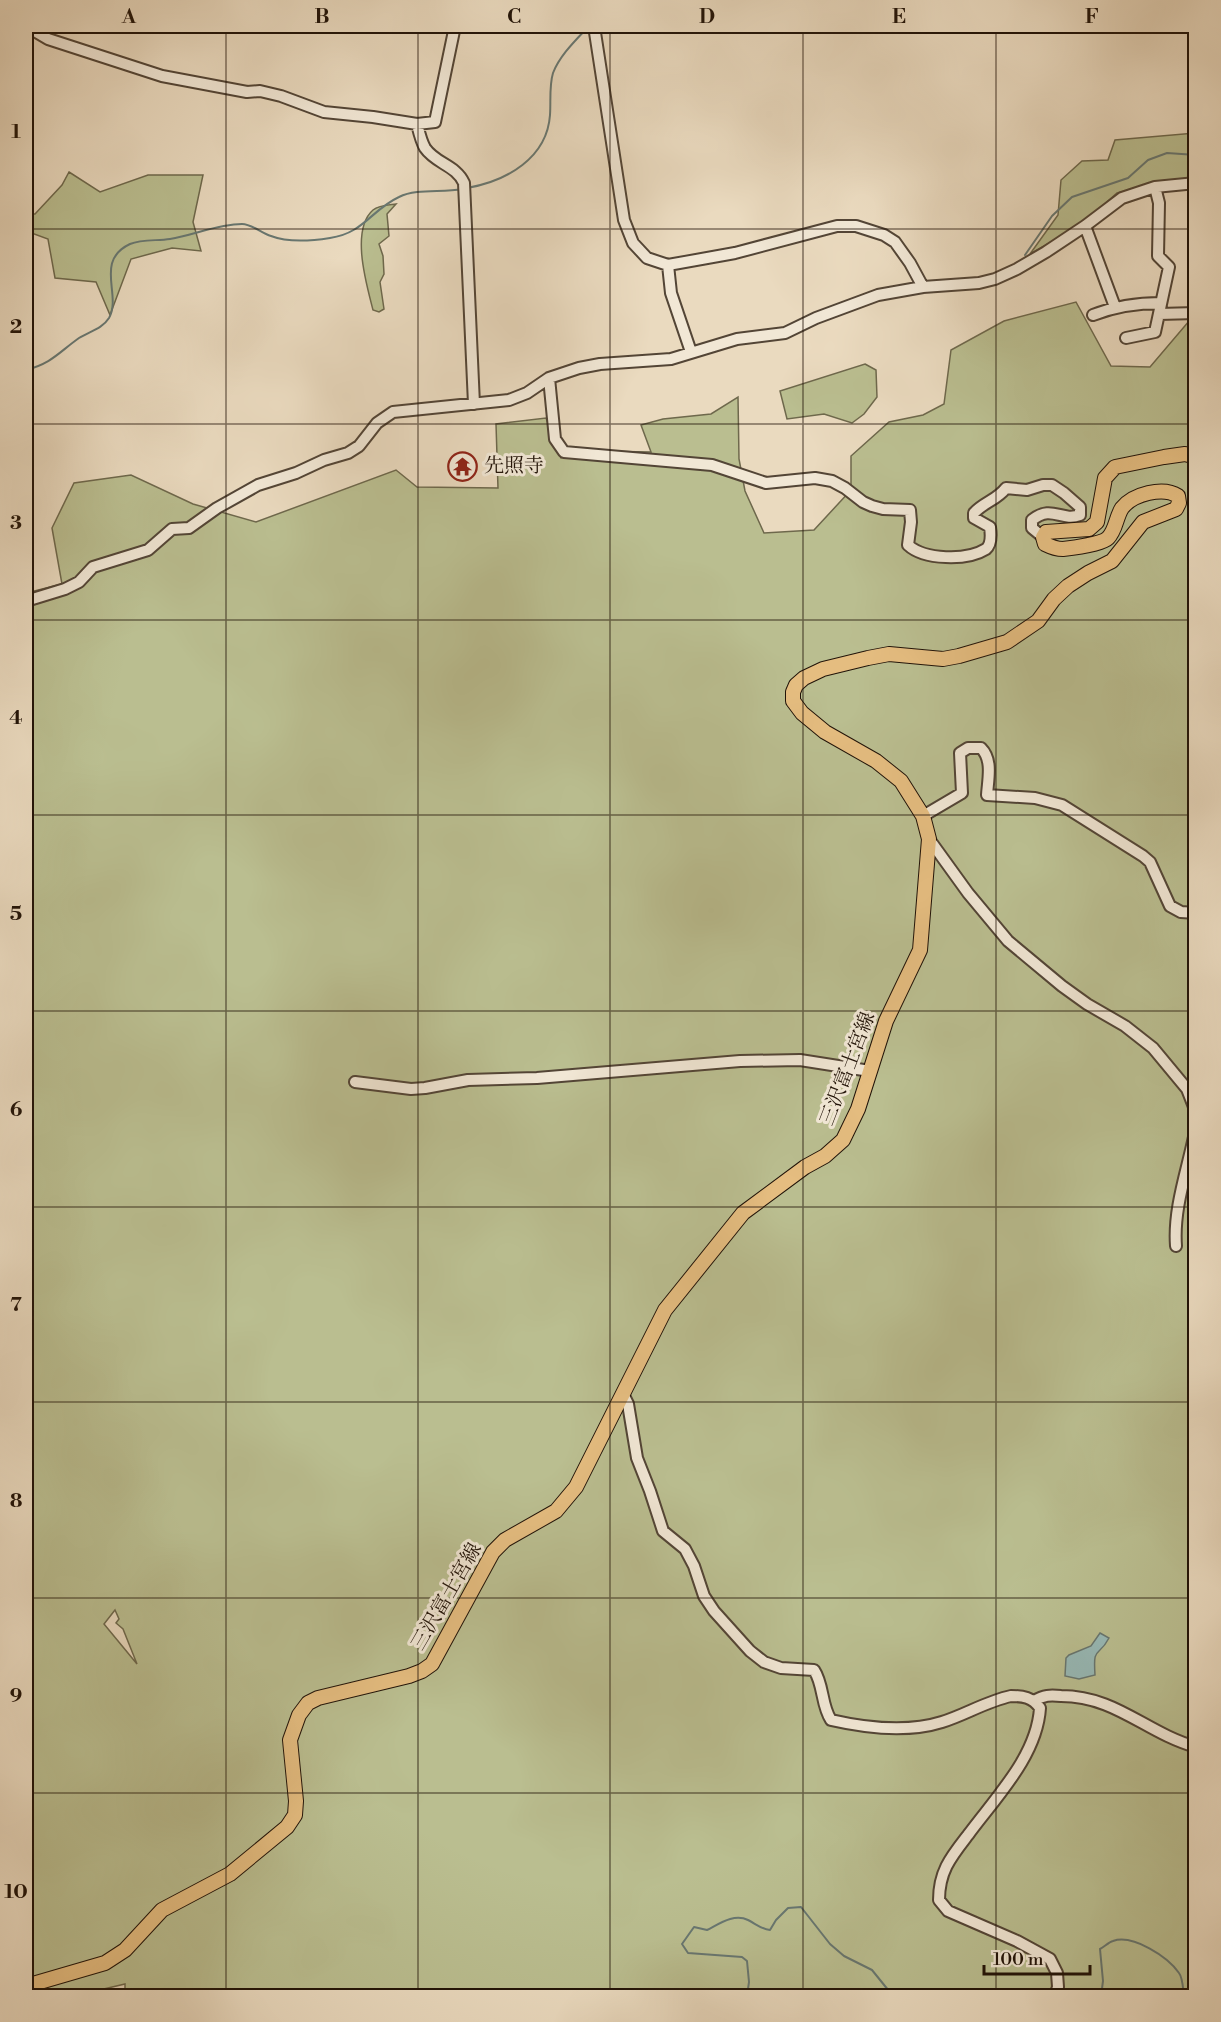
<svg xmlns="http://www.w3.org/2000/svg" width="1221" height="2022" font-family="'Libre Bodoni','Noto Serif JP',serif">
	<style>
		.green { fill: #babe90; stroke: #6e684c; stroke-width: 1.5; fill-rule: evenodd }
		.water { fill: #98bab7; stroke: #687771; stroke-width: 1.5 }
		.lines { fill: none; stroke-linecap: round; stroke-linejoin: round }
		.stream { stroke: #687771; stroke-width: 2 }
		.minor-casing { stroke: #534536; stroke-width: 14 }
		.major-casing { stroke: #211308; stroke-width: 16 }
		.minor { stroke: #f1e7d5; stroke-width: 10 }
		.major { stroke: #e5bd80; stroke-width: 14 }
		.grid { fill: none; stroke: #211308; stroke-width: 1.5; stroke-opacity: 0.55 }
		.labels { text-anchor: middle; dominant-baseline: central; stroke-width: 6; stroke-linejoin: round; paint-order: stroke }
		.poi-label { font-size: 20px; fill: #211308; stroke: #f1e7d5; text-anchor: start }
		.street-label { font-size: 20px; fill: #211308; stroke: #f1e7d5 }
		.neatline { fill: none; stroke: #211308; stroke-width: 2 }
		.grid-label { font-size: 20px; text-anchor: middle; font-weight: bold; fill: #211308 }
	</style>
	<rect width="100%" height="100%" fill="#eadabf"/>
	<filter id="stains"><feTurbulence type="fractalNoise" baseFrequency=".00333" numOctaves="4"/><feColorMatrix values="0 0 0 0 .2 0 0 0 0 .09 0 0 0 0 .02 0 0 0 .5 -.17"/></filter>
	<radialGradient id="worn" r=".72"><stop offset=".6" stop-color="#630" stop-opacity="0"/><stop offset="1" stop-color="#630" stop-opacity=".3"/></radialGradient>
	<path class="green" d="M 1195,133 L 1195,179 L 1170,181 L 1117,193 L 1081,225 L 1030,254 L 1058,215 L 1061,180 L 1082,161 L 1108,160 L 1115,140 Z
		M 69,172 L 100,192 L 148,175 L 203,175 L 193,222 L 201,251 L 172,248 L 131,259 L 110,315 L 96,282 L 55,278 L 48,239 L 26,231 L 26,214 L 35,214 L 62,185 Z
		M 396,204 L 387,214 L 389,236 L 379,244 L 383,256 L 384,274 L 380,282 L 384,309 L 379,312 L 373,310 C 367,286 350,230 373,210 C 379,205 388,205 396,204 Z
		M 1076,302 L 1111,366 L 1150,367 L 1195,314 L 1195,1996 L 125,1996 L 125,1984 L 74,1996 L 26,1996 L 26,593 L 62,584 L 52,528 L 74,483 L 131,475 L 193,504 L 256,522 L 396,470 L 417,487 L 498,488 L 496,424 L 546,418 L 561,458 L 594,451 L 651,452 L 641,425 L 663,419 L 711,414 L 738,397 L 739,459 L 745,491 L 764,533 L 814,530 L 851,490 L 851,456 L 889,422 L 923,415 L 944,404 L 951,350 L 1004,321 ZM 115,1610 L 119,1619 L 116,1623 L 123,1629 L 137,1664 L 104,1624 Z
		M 865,364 L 876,370 L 877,397 L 864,414 L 852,423 L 824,414 L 787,419 L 780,391 Z"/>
	<path class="water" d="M 1100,1633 L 1109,1638 C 1098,1659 1093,1644 1095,1675 L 1079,1679 L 1065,1676 L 1066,1658 L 1069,1655 L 1091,1646 Z"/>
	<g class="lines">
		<path class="stream" d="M 467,188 C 507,181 547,158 550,115 C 551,101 549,86 553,73 C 560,55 576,40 589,26
			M 1025,255 L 1052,216 L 1072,197 L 1128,178 L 1148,160 L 1167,153 L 1196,155
			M 26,370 C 52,363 58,353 79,338 C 90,331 102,329 109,318 C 122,295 94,261 130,244 C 142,239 157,241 170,239 C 194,235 218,224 242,224 C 252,224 261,233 271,236 C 289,243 311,241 330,238 C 364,233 371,210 399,197 C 417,188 442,193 462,189
			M 747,1996 L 749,1982 L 747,1961 L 742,1957 L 688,1953 L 682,1944 L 694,1927 L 707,1930 C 719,1924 734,1913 748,1920 C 756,1924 761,1929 770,1930 L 776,1920 L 788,1908 L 801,1907 L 830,1944 L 844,1956 L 872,1970 L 893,1996
			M 1101,1996 L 1103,1981 L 1100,1949 C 1104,1947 1109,1942 1113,1941 C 1133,1934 1168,1957 1179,1973 C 1183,1978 1183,1990 1184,1996"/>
		<defs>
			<path id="minor" d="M 26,26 L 48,39 L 162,76 L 247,92 L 260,91 L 281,96 L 324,112 L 373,117 L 417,124 L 435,122 L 455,26
				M 594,26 L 624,220 L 633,243 L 647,258 L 668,265 L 735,253 L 837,226 L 856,226 L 884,235 L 895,242 L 910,263 L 923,287
				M 417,124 C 419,132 421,141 425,148 C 436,164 456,165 464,183 L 474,404
				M 1085,226 L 1115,307
				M 668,265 L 671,293 L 691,352
				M 1159,314 L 1196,313
				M 1093,315 C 1116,306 1136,303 1161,303
				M 1126,338 L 1155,332 L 1169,267 L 1158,256 L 1159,203 L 1155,187
				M 549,378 L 555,439 L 564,452 L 712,465 L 766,483 L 815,478 L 832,481 L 845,488 L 863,502 L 872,506 L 883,509 L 910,510 L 911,522 L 908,545 C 924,560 967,561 986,549 C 992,544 991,534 990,527 L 974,518 L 974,513 C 984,502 997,500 1006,488 L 1027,490 L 1043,485 L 1052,485 L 1064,493 L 1080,507 L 1080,515 C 1061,522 1052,504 1032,520 L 1032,528 L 1043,537
				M 26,601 L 65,589 L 79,582 L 93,567 L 148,550 L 172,529 L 189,528 L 217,508 L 258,485 L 296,473 L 324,460 L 348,453 L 359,446 L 377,423 L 393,412 L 509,400 L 527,393 L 549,378 L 579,368 L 600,364 L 671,359 L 737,339 L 785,333 L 816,318 L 878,295 L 923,287 L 979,283 L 995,279 L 1017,269 L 1046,252 L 1085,226 L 1122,198 L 1155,187 L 1196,183
				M 923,816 L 962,793 L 960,753 L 968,748 L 981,748 C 993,760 988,779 987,795 L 1035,798 L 1062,805 L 1143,856 L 1150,862 L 1170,906 L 1181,912 L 1196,913
				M 929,839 L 968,893 L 1008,941 L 1062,986 L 1087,1004 L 1125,1026 L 1153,1048 L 1187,1089 L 1194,1107 L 1196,1125
				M 355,1082 L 411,1089 L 425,1088 L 468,1080 L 537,1078 L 740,1061 L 800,1060 L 870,1071
				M 1176,1246 C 1173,1206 1189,1166 1196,1127
				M 623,1394 L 628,1404 L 637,1458 L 650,1491 L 663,1531 L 685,1549 L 694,1566 L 704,1596 L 714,1611 L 750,1651 L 764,1662 L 781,1668 L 814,1670 C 824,1685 821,1705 831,1720 C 866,1728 907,1733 942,1722 C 965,1715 987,1701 1011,1696 C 1023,1696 1032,1697 1040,1708 C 1037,1756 996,1797 968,1835 C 951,1857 939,1871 939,1900 L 948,1911 L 1017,1941 L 1050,1959 L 1057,1973 L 1058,1987 L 1055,1996
				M 1034,1701 C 1044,1695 1050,1695 1061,1696 C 1116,1696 1146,1733 1196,1747"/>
			<path id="major" d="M 26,1986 L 105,1963 L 125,1950 L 162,1910 L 230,1874 L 287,1827 L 295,1815 L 296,1801 L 290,1740 L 299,1715 L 308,1703 L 318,1698 L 409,1676 L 422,1671 L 432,1664 L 493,1552 L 505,1540 L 556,1511 L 576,1487 L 665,1310 L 743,1213 L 805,1167 L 825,1156 L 843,1140 L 858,1109 L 886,1021 L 920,950 L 929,839 L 923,816 L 901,781 L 876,761 L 825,732 L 802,713 L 793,701 L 793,692 L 796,685 L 804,678 L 823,669 L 868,658 L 889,654 L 943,659 L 959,656 L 1007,642 L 1038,621 L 1054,599 L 1068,586 L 1088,573 L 1112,561 L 1143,522 L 1176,509 L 1179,503 L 1178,496 C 1163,486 1133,494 1122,508 C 1116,517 1116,530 1108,538 C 1102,544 1072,548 1063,549 C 1056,549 1051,547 1045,544 L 1043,537 L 1046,532 L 1089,529 L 1097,522 L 1105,478 L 1115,467 L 1164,457 L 1185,454 L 1196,457"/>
		</defs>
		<use href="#minor" class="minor-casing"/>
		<use href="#major" class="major-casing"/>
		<use href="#minor" class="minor"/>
		<use href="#major" class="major"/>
	</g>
	<path class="grid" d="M 226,26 L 226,1996M 418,26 L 418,1996M 610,26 L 610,1996M 803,26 L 803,1996M 996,26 L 996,1996M 26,229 L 1196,229M 26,424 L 1196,424M 26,620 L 1196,620M 26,815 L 1196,815M 26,1011 L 1196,1011M 26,1207 L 1196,1207M 26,1402 L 1196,1402M 26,1598 L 1196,1598M 26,1793 L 1196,1793"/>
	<defs>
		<symbol id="temple-ring" viewBox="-11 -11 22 22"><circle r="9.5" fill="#f1e7d5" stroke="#8f2418" stroke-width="1.5"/><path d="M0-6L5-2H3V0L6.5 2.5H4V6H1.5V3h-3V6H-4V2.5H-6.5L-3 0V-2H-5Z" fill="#8f2418"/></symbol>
	</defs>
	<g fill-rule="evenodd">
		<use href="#temple-ring" x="446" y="450" width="33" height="33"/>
	</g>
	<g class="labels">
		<g class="poi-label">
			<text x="484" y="466">先照寺</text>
		</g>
		<g class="street-label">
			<text transform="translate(848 1069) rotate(-69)">三沢富士宮線</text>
			<text transform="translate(447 1597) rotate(-60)">三沢富士宮線</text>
		</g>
	</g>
	<rect width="1221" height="2022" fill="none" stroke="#eadabf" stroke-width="66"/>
	<path d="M984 1965v9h106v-9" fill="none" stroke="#211308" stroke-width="3"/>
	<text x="993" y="1965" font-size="18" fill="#211308" stroke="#f1e7d5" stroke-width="4.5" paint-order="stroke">100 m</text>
	<rect x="33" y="33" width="1155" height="1956" class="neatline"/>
	<g class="grid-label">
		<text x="129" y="23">A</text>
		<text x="322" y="23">B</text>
		<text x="514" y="23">C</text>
		<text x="707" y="23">D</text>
		<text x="899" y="23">E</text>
		<text x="1092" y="23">F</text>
		<text x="16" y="138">1</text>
		<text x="16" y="333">2</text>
		<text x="16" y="529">3</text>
		<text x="16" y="724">4</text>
		<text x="16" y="920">5</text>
		<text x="16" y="1116">6</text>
		<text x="16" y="1311">7</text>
		<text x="16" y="1507">8</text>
		<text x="16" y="1702">9</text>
		<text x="16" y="1898">10</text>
	</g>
	<rect width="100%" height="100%" filter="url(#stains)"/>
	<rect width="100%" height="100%" fill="url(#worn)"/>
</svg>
